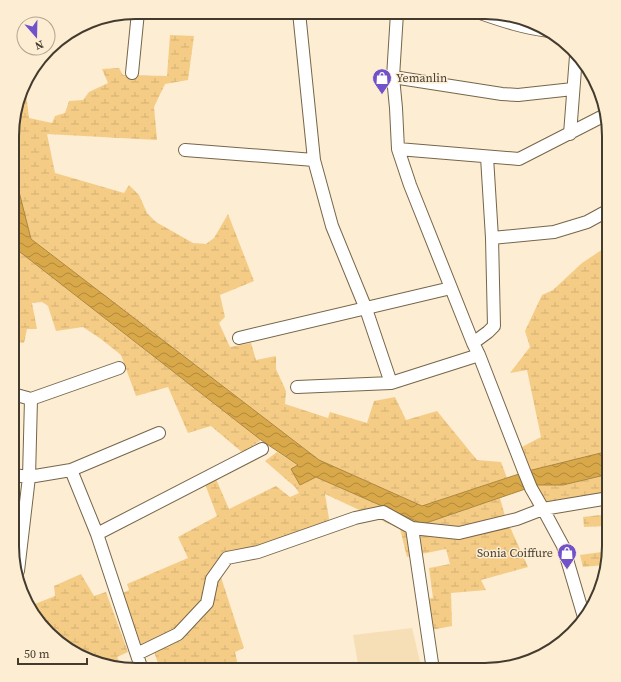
<svg xmlns="http://www.w3.org/2000/svg" width="621" height="682" font-family="'Source Serif 4',serif">
	<style>
		.built { fill: #f6dfb7 }
		.wetland { fill: url(#wetland-marsh) }
		.water { fill: url(#water-waves); stroke: #ac8741 }
		.lines { fill: none; stroke-linecap: round; stroke-linejoin: round }
		.minor-casing { stroke: #766649; stroke-width: 14 }
		.minor { stroke: #fff; stroke-width: 12 }
		.labels { text-anchor: middle; dominant-baseline: central; stroke-width: 3; stroke-linejoin: round; paint-order: stroke }
		.poi-label { font-size: 12px; fill: #433b2e; stroke: #fcedd3; text-anchor: start }
		.rim { fill: none; stroke: #433b2e; stroke-width: 2 }
	</style>
	<defs>
		<pattern id="wetland-marsh" width="20" height="14" patternUnits="userSpaceOnUse"><rect width="20" height="14" fill="#f5cc86"/><path d="M1 5h8M5 5V1M11 12h8M15 12V8" fill="none" stroke="#d3b074"/></pattern>
		<pattern id="water-waves" width="16" height="10" patternUnits="userSpaceOnUse"><rect width="16" height="10" fill="#d9a849"/><path d="M0 5q4-4 8 0t8 0" fill="none" stroke="#b28a3d"/></pattern>
	</defs>
	<rect width="100%" height="100%" fill="#fcedd3"/>
	<path class="built" d="M 412,628 L 422,670 L 359,670 L 353,635 Z"/>
	<path class="wetland" d="M 170,35 L 194,36 L 188,80 L 165,84 L 154,107 L 157,140 L 47,134 L 55,173 L 124,193 L 129,185 L 139,195 L 147,213 L 156,222 L 193,243 L 206,244 L 214,238 L 228,214 L 254,281 L 220,295 L 225,317 L 219,323 L 230,347 L 251,343 L 256,360 L 276,356 L 276,369 L 286,391 L 285,404 L 328,418 L 330,412 L 367,423 L 374,401 L 395,397 L 406,420 L 437,411 L 477,460 L 501,462 L 507,478 L 422,506 L 319,460 L 31,239 L 14,172 L 14,112 L 25,84 L 29,118 L 52,123 L 55,116 L 65,113 L 69,101 L 83,100 L 89,92 L 108,83 L 102,69 L 119,68 L 123,75 L 167,76 Z
		M 609,245 L 609,451 L 528,471 L 516,450 L 541,437 L 527,370 L 510,373 L 530,347 L 525,331 L 542,295 L 553,290 L 582,263 Z
		M 14,250 L 20,252 L 261,440 L 243,453 L 211,426 L 188,433 L 168,387 L 136,396 L 121,355 L 101,339 L 83,327 L 56,331 L 48,306 L 42,302 L 32,303 L 37,329 L 27,329 L 24,343 L 13,342 Z
		M 277,452 L 316,477 L 423,524 L 500,498 L 505,516 L 528,567 L 481,580 L 486,590 L 451,593 L 452,626 L 426,631 L 419,600 L 433,598 L 429,568 L 450,564 L 446,549 L 407,557 L 400,529 L 325,494 L 330,525 L 216,562 L 244,648 L 235,652 L 239,670 L 149,670 L 148,668 L 158,663 L 150,641 L 141,645 L 123,593 L 129,590 L 127,584 L 188,558 L 178,537 L 217,516 L 205,484 L 216,479 L 229,509 L 276,486 L 290,497 L 299,493 L 295,487 L 265,461 Z
		M 609,474 L 609,505 L 608,504 L 533,507 L 531,502 L 543,496 L 537,485 L 563,485 Z
		M 609,514 L 609,539 L 606,526 L 584,527 L 583,517 Z
		M 609,551 L 609,554 L 605,565 L 583,567 L 580,555 Z
		M 81,574 L 94,596 L 106,592 L 128,652 L 117,657 L 122,668 L 74,653 L 33,615 L 30,606 L 55,596 L 54,586 Z"/>
	<path class="water" d="M 14,172 L 31,239 L 319,460 L 422,506 L 528,471 L 609,451 L 609,474 L 563,485 L 537,485 L 423,524 L 316,477 L 300,485 L 291,469 L 298,465 L 261,440 L 20,252 L 14,250 Z"/>
	<g class="lines">
		<defs>
			<path id="minor" d="M 299,12 L 314,160 L 332,226 L 366,309 L 391,383
				M 397,13 L 393,77 L 396,108 L 398,149 L 410,185 L 473,343 L 479,355 L 524,471 L 531,488 L 543,509 L 563,546 L 584,617
				M 480,13 C 503,21 524,28 549,31
				M 132,73 L 138,12
				M 393,77 L 502,94 L 518,95 L 573,89
				M 570,134 L 576,56
				M 398,149 L 519,159 L 605,115
				M 185,150 L 314,160
				M 492,238 L 554,232 L 587,222 L 609,210
				M 239,338 L 451,288
				M 473,343 L 488,332 L 494,326 L 492,238 L 487,157
				M 297,387 L 391,383 L 479,355
				M 13,394 L 31,399 L 119,368
				M 71,470 L 97,534 L 142,670
				M 13,475 L 29,477 L 71,470 L 159,433
				M 412,528 L 433,670
				M 97,534 L 262,449
				M 18,571 L 29,477 L 31,399
				M 137,654 L 178,634 L 207,603 L 212,579 L 227,558 L 258,552 L 355,518 L 383,512 L 412,528 L 459,533 L 517,519 L 543,509 L 609,498"/>
		</defs>
		<use href="#minor" class="minor-casing"/>
		<use href="#minor" class="minor"/>
	</g>
	<defs>
		<symbol id="shop-pin" viewBox="-11 -11 22 30"><path d="M0 17L-7.5 6A9.5 9.5 0 1 1 7.5 6Z" fill="#7152cb" stroke="#fcedd3"/><path d="M-5-2.5h2.3a2.7 3.5 0 0 1 5.4 0H5L5.5 6h-11ZM-1.5-2.5h3a1.5 2.3 0 0 0-3 0Z" fill="#fff"/></symbol>
	</defs>
	<g fill-rule="evenodd">
		<use href="#shop-pin" x="371" y="67" width="22" height="30"/>
		<use href="#shop-pin" x="556" y="542" width="22" height="30"/>
	</g>
	<g class="labels">
		<g class="poi-label">
			<text x="396" y="78">Yemanlin</text>
			<text x="553" y="553" text-anchor="end">Sonia Coiffure</text>
		</g>
	</g>
	<path d="M0 0H621V682H0ZM136 19H485A117 117 0 0 1 602 136V546A117 117 0 0 1 485 663H136A117 117 0 0 1 19 546V136A117 117 0 0 1 136 19Z" fill="#fcedd3" fill-rule="evenodd"/>
	<path class="rim" d="M136 19H485A117 117 0 0 1 602 136V546A117 117 0 0 1 485 663H136A117 117 0 0 1 19 546V136A117 117 0 0 1 136 19Z"/>
	<g transform="translate(36 36) rotate(160)"><circle r="19" fill="#fcedd3" stroke="#b2a691"/>
	<path d="M0-3L7 15L0 10L-7 15Z" fill="#7152cb"/>
	<text y="-6" font-size="11" font-weight="bold" text-anchor="middle" fill="#433b2e">N</text>
	</g>
	<path d="M18 658v6h69v-6" fill="none" stroke="#433b2e" stroke-width="2"/>
	<text x="24" y="658" font-size="12" fill="#433b2e" stroke="#fcedd3" stroke-width="3" paint-order="stroke">50 m</text>
</svg>
